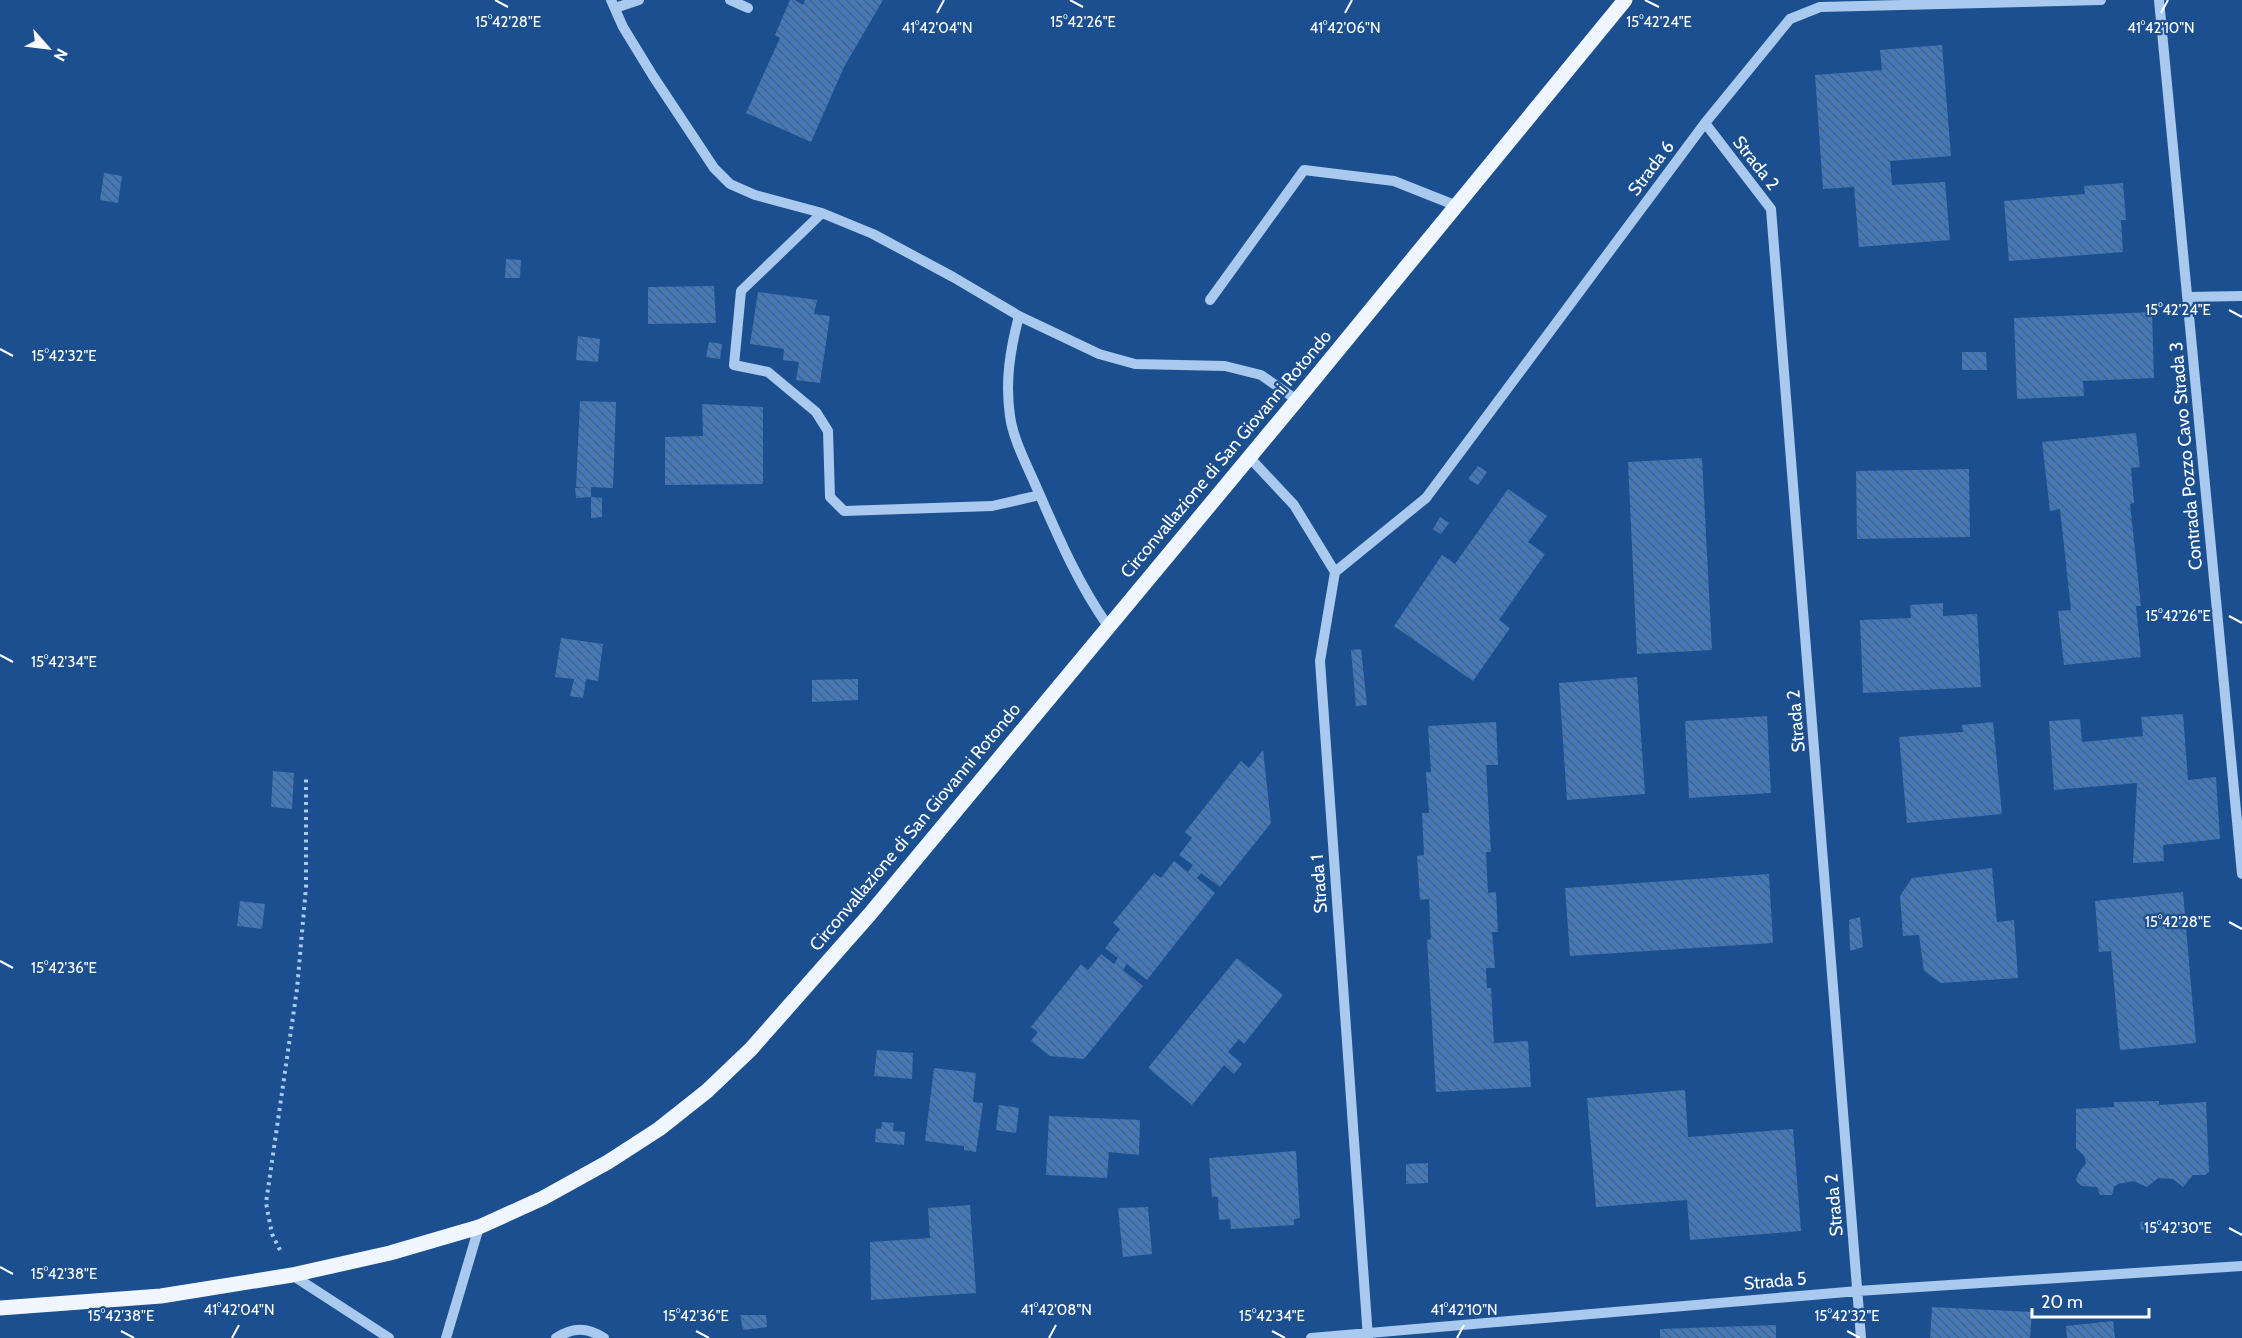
<svg xmlns="http://www.w3.org/2000/svg" width="2242" height="1338" font-family="Cabin,sans-serif">
	<style>
		.building { fill: url(#building-back-hatch) }
		.lines { fill: none; stroke-linecap: round; stroke-linejoin: round }
		.path { stroke: #a9c9ee; stroke-width: 4; stroke-dasharray: 3 4.5; stroke-linecap: butt }
		.minor { stroke: #a9c9ee; stroke-width: 10 }
		.major { stroke: #f0f6ff; stroke-width: 15 }
		.ticks { fill: none; stroke: #fff; stroke-width: 2 }
		.labels { text-anchor: middle; dominant-baseline: central; stroke-width: 4.5; stroke-linejoin: round; paint-order: stroke }
		.street-label { font-size: 18px; fill: #fff; stroke: #1b4f8f }
		.ticks-label { font-size: 15px; text-anchor: middle; fill: #fff; stroke: #1b4f8f; stroke-width: 4.5; stroke-linejoin: round; paint-order: stroke }
	</style>
	<defs>
		<pattern id="building-back-hatch" width="6" height="6" patternUnits="userSpaceOnUse" patternTransform="scale(1.5)"><rect width="6" height="6" fill="#4478b7"/><path d="M-1 5l2 2M0 0l6 6M5-1l2 2" fill="none" stroke="#486282"/></pattern>
	</defs>
	<rect width="100%" height="100%" fill="#1b4f8f"/>
	<path class="building" d="M 790,0 L 795,0 L 803,5 L 805,0 L 883,0 L 844,67 L 811,142 L 746,113 L 780,38 L 775,35 Z
		M 1942,45 L 1951,156 L 1890,161 L 1892,185 L 1945,182 L 1950,240 L 1859,247 L 1854,187 L 1823,189 L 1815,75 L 1882,70 L 1880,50 Z
		M 104,173 L 122,176 L 118,203 L 100,200 Z
		M 2123,183 L 2126,220 L 2121,220 L 2123,252 L 2009,261 L 2004,201 L 2085,194 L 2084,186 Z
		M 506,259 L 521,260 L 520,278 L 505,278 Z
		M 714,286 L 716,323 L 648,324 L 648,287 Z
		M 758,292 L 817,300 L 814,314 L 830,316 L 820,383 L 796,380 L 799,362 L 783,360 L 784,349 L 750,344 Z
		M 2152,312 L 2154,378 L 2083,381 L 2084,396 L 2017,399 L 2014,318 Z
		M 578,336 L 600,339 L 598,362 L 576,360 Z
		M 709,342 L 722,344 L 720,359 L 706,357 Z
		M 1962,352 L 1986,352 L 1987,370 L 1962,370 Z
		M 580,401 L 616,402 L 613,488 L 591,487 L 591,497 L 576,498 L 575,488 L 587,487 L 576,487 Z
		M 702,404 L 763,407 L 763,484 L 665,485 L 665,437 L 703,436 Z
		M 2136,433 L 2140,467 L 2131,468 L 2134,503 L 2130,504 L 2141,606 L 2136,606 L 2141,657 L 2064,665 L 2058,611 L 2071,610 L 2060,509 L 2050,511 L 2042,442 Z
		M 1702,458 L 1712,650 L 1637,654 L 1628,462 Z
		M 1478,466 L 1487,472 L 1478,485 L 1468,479 Z
		M 1969,469 L 1970,537 L 1857,539 L 1856,471 Z
		M 1508,489 L 1547,516 L 1528,542 L 1545,554 L 1499,620 L 1510,628 L 1473,681 L 1394,626 L 1442,555 L 1455,564 Z
		M 591,497 L 602,498 L 602,517 L 591,518 Z
		M 1440,517 L 1449,523 L 1441,534 L 1433,529 Z
		M 1943,603 L 1943,616 L 1977,614 L 1981,687 L 1863,693 L 1860,620 L 1911,618 L 1910,605 Z
		M 561,638 L 603,644 L 598,681 L 586,679 L 583,698 L 570,696 L 574,679 L 555,677 Z
		M 1361,649 L 1367,705 L 1356,706 L 1351,650 Z
		M 1637,677 L 1645,794 L 1567,800 L 1559,683 Z
		M 858,679 L 858,700 L 812,702 L 812,680 Z
		M 2183,714 L 2188,780 L 2216,777 L 2220,839 L 2163,845 L 2164,861 L 2133,863 L 2137,783 L 2054,790 L 2049,721 L 2080,719 L 2082,742 L 2143,736 L 2141,717 Z
		M 1767,716 L 1771,793 L 1689,798 L 1685,721 Z
		M 1496,722 L 1498,765 L 1486,765 L 1491,852 L 1486,852 L 1488,893 L 1496,892 L 1498,932 L 1492,932 L 1495,968 L 1486,968 L 1487,988 L 1491,988 L 1494,1043 L 1528,1041 L 1531,1087 L 1436,1092 L 1427,940 L 1431,939 L 1429,899 L 1420,900 L 1417,856 L 1424,855 L 1422,813 L 1429,813 L 1426,772 L 1431,772 L 1428,726 Z
		M 1993,722 L 2002,814 L 1907,823 L 1899,737 L 1963,732 L 1962,725 Z
		M 1263,750 L 1271,823 L 1220,887 L 1201,873 L 1197,878 L 1215,893 L 1147,980 L 1127,964 L 1123,970 L 1143,986 L 1084,1059 L 1050,1056 L 1031,1041 L 1038,1032 L 1031,1027 L 1081,964 L 1088,970 L 1101,954 L 1114,964 L 1118,958 L 1105,948 L 1120,929 L 1113,923 L 1154,873 L 1161,878 L 1174,861 L 1188,872 L 1193,865 L 1179,855 L 1192,838 L 1185,832 L 1241,761 L 1249,768 Z
		M 273,771 L 294,773 L 292,809 L 271,807 Z
		M 1992,868 L 1997,922 L 2014,920 L 2018,978 L 1941,983 L 1924,971 L 1919,935 L 1903,936 L 1900,896 L 1912,878 Z
		M 1769,874 L 1773,943 L 1570,956 L 1565,888 Z
		M 2183,892 L 2196,1043 L 2120,1050 L 2111,951 L 2099,952 L 2095,901 Z
		M 240,901 L 265,904 L 262,929 L 237,926 Z
		M 1860,917 L 1863,947 L 1850,951 L 1849,920 Z
		M 1237,958 L 1283,995 L 1244,1044 L 1239,1039 L 1228,1052 L 1242,1064 L 1234,1074 L 1224,1065 L 1192,1105 L 1148,1068 Z
		M 877,1050 L 913,1053 L 912,1079 L 874,1076 Z
		M 934,1068 L 976,1073 L 973,1102 L 983,1103 L 976,1152 L 964,1150 L 964,1146 L 925,1141 Z
		M 1685,1090 L 1688,1137 L 1793,1129 L 1801,1231 L 1690,1240 L 1687,1200 L 1596,1207 L 1587,1098 Z
		M 2159,1101 L 2159,1105 L 2206,1102 L 2209,1172 L 2205,1175 L 2193,1175 L 2183,1187 L 2173,1179 L 2158,1178 L 2147,1187 L 2133,1181 L 2118,1184 L 2114,1187 L 2112,1195 L 2100,1195 L 2097,1187 L 2082,1186 L 2077,1182 L 2076,1179 L 2079,1172 L 2086,1163 L 2084,1156 L 2076,1148 L 2076,1109 L 2114,1107 L 2114,1102 Z
		M 999,1105 L 1019,1108 L 1016,1133 L 996,1130 Z
		M 1049,1116 L 1140,1120 L 1139,1155 L 1109,1152 L 1107,1178 L 1046,1175 Z
		M 882,1122 L 894,1123 L 893,1131 L 905,1132 L 904,1145 L 875,1142 L 876,1128 L 881,1129 Z
		M 1296,1151 L 1300,1218 L 1294,1219 L 1294,1225 L 1231,1229 L 1230,1219 L 1219,1220 L 1218,1197 L 1212,1197 L 1209,1158 Z
		M 1428,1163 L 1428,1183 L 1406,1184 L 1406,1164 Z
		M 970,1205 L 976,1293 L 871,1300 L 870,1242 L 930,1238 L 928,1208 Z
		M 1148,1207 L 1152,1254 L 1123,1257 L 1118,1208 Z
		M 2153,1220 L 2153,1228 L 2141,1230 L 2140,1222 Z
		M 1932,1307 L 2032,1312 L 2030,1338 L 1930,1338 Z
		M 740,1315 L 766,1315 L 767,1327 L 743,1330 Z
		M 2113,1321 L 2115,1338 L 2067,1338 L 2066,1326 Z
		M 1776,1325 L 1776,1338 L 1660,1338 L 1660,1329 Z"/>
	<g class="lines">
		<path class="path" d="M 280,1250 L 272,1234 L 266,1203 L 297,989 L 306,887 L 306,776"/>
		<path class="minor" d="M 611,0 L 623,27 L 653,76 L 714,168 L 730,184 L 755,195 L 822,213 L 873,234 L 953,277 L 1019,316 L 1099,354 L 1135,364 L 1225,366 L 1261,375 L 1297,400
			M 730,0 L 748,8
			M 2159,0 L 2242,874
			M 615,8 L 639,0
			M 1705,123 L 1771,209 L 1861,1338
			M 822,213 L 741,291 L 734,365 L 768,372 L 816,412 L 828,431 L 830,497 L 844,511 L 992,506 L 1040,495
			M 2188,297 L 2242,296
			M 1210,300 L 1304,170 L 1394,181 L 1457,206
			M 1019,316 C 1010,350 1005,381 1010,416 C 1013,439 1026,463 1035,484 C 1057,534 1077,582 1108,626
			M 1249,457 L 1294,505 L 1335,572 L 1320,661 L 1368,1338
			M 1335,572 L 1426,498 L 1705,123 L 1790,19 L 1820,7 L 2101,0
			M 292,1275 L 389,1338
			M 446,1338 L 479,1227
			M 556,1338 C 573,1327 587,1327 604,1338
			M 1311,1338 L 1858,1291 L 2242,1266"/>
		<path class="major" d="M 0,1308 L 161,1296 L 292,1275 L 390,1253 L 479,1227 L 543,1198 L 608,1162 L 659,1129 L 707,1091 L 751,1049 L 870,914 L 1297,400 L 1625,0"/>
	</g>
	<path class="ticks" d="M 495,0 L 508,7M 1070,0 L 1083,7M 1645,0 L 1659,7M 937,13 L 944,0M 1345,13 L 1352,0M 2161,13 L 2168,0M 2229,310 L 2242,317M 0,349 L 13,356M 2229,616 L 2242,623M 0,655 L 13,662M 2229,922 L 2242,929M 0,961 L 13,968M 2229,1228 L 2242,1235M 0,1267 L 13,1274M 121,1331 L 134,1338M 696,1331 L 709,1338M 1272,1331 L 1285,1338M 1847,1331 L 1860,1338M 232,1338 L 239,1325M 1049,1338 L 1056,1325M 1457,1338 L 1464,1325"/>
	<g class="labels">
		<g class="street-label">
			<text transform="translate(1756 163) rotate(52)">Strada 2</text>
			<text transform="translate(1651 168) rotate(-53)">Strada 6</text>
			<text transform="translate(1226 454) rotate(-50)">Circonvallazione di San Giovanni Rotondo</text>
			<text transform="translate(2186 456) rotate(-95)">Contrada Pozzo Cavo Strada 3</text>
			<text transform="translate(1796 721) rotate(-95)">Strada 2</text>
			<text transform="translate(915 827) rotate(-50)">Circonvallazione di San Giovanni Rotondo</text>
			<text transform="translate(1319 884) rotate(-94)">Strada 1</text>
			<text transform="translate(1834 1205) rotate(-95)">Strada 2</text>
			<text transform="translate(1775 1281) rotate(-5)">Strada 5</text>
		</g>
	</g>
	<g class="ticks-label">
		<text x="1083" y="27">15°42'26"E</text>
		<text x="1659" y="27">15°42'24"E</text>
		<text x="508" y="27">15°42'28"E</text>
		<text x="937" y="33">41°42'04"N</text>
		<text x="1345" y="33">41°42'06"N</text>
		<text x="2161" y="33">41°42'10"N</text>
		<text x="2178" y="315">15°42'24"E</text>
		<text x="64" y="361">15°42'32"E</text>
		<text x="2178" y="621">15°42'26"E</text>
		<text x="64" y="667">15°42'34"E</text>
		<text x="2178" y="927">15°42'28"E</text>
		<text x="64" y="973">15°42'36"E</text>
		<text x="2178" y="1233">15°42'30"E</text>
		<text x="64" y="1279">15°42'38"E</text>
		<text x="239" y="1315">41°42'04"N</text>
		<text x="1056" y="1315">41°42'08"N</text>
		<text x="1464" y="1315">41°42'10"N</text>
		<text x="121" y="1321">15°42'38"E</text>
		<text x="696" y="1321">15°42'36"E</text>
		<text x="1272" y="1321">15°42'34"E</text>
		<text x="1847" y="1321">15°42'32"E</text>
	</g>
	<g transform="translate(48 48) rotate(118)" stroke="#1b4f8f" stroke-width="4.5" paint-order="stroke">
	<path d="M0-4.5L10 22L0 15L-10 22Z" fill="#ffffff"/>
	<text y="-9" font-size="16" font-weight="bold" text-anchor="middle" fill="#ffffff">N</text>
	</g>
	<path d="M2032 1308v9h117v-9" fill="none" stroke="#ffffff" stroke-width="3"/>
	<text x="2041" y="1308" font-size="18" fill="#ffffff" stroke="#1b4f8f" stroke-width="4.5" paint-order="stroke">20 m</text>
</svg>
